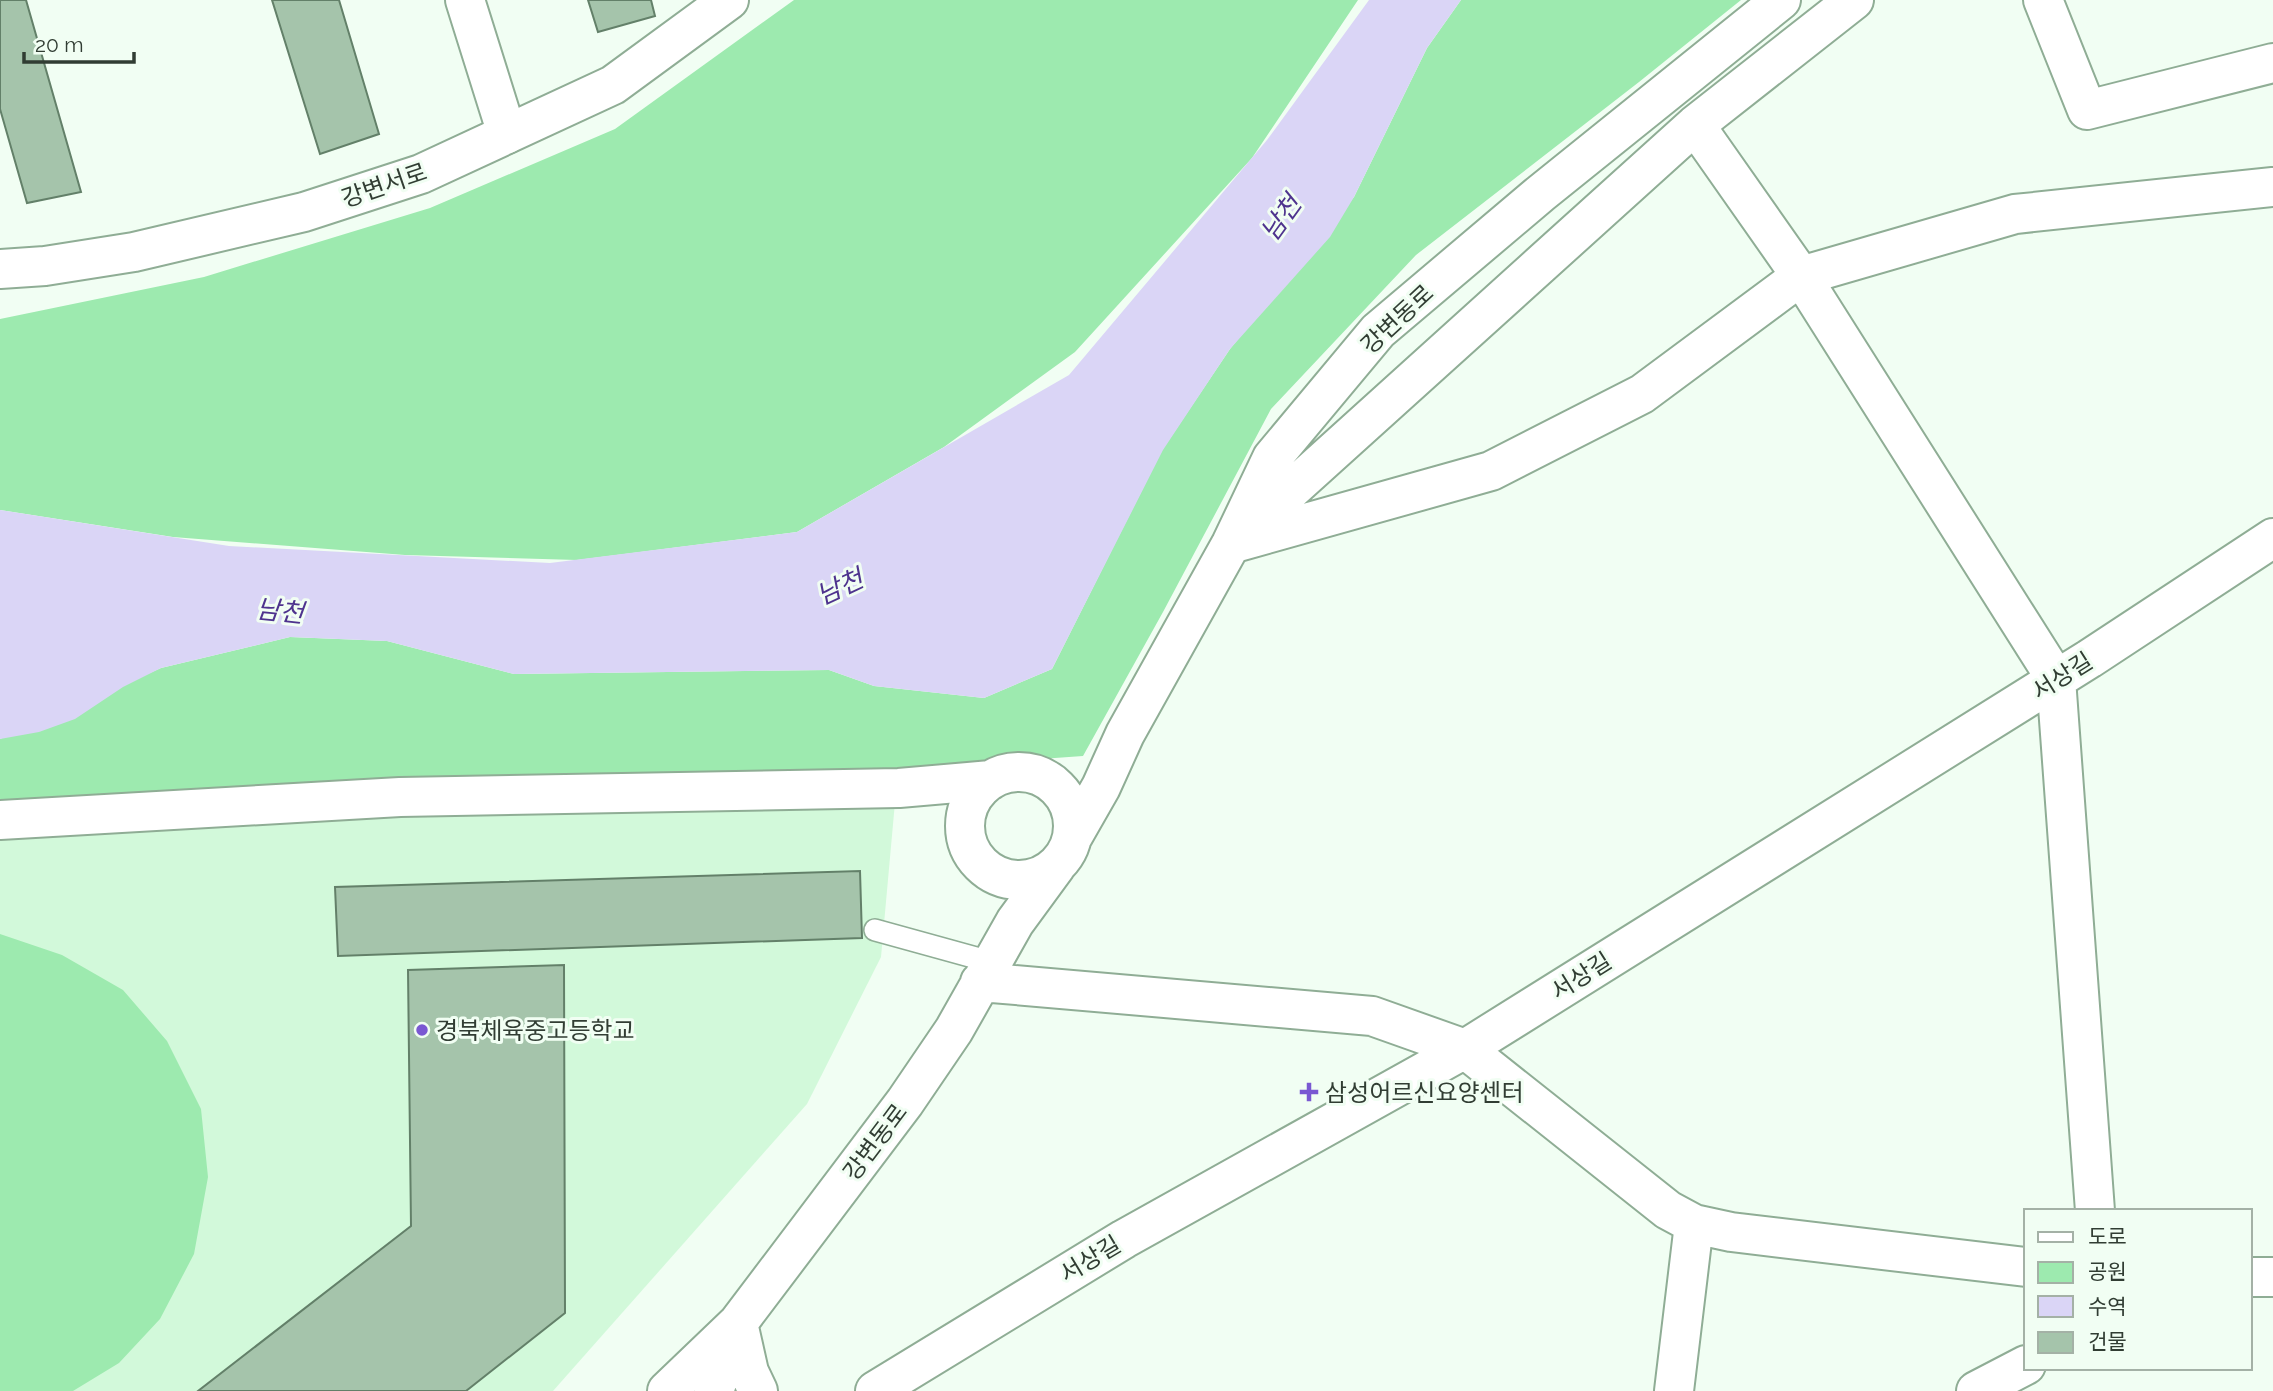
<svg xmlns="http://www.w3.org/2000/svg" width="2273" height="1391" font-family="Raleway,'Noto Sans KR',sans-serif">
	<style>
		.built { fill: #d2f9da }
		.green { fill: #9deaaf }
		.water { fill: #dad5f6 }
		.building { fill: #a5c4ab; stroke: #638069; stroke-width: 2 }
		.lines { fill: none; stroke-linecap: round; stroke-linejoin: round }
		.service-casing { stroke: #8fad95; stroke-width: 24 }
		.minor-casing { stroke: #8fad95; stroke-width: 42 }
		.tertiary-casing { stroke: #8fad95; stroke-width: 42 }
		.service { stroke: #fff; stroke-width: 21 }
		.minor { stroke: #fff; stroke-width: 38 }
		.tertiary { stroke: #fff; stroke-width: 38 }
		.poi-dot { fill: #7a58d2; stroke: #f1fef3; stroke-width: 2.5 }
		.labels { text-anchor: middle; dominant-baseline: central; stroke-width: 6; stroke-linejoin: round; paint-order: stroke }
		.street-label { font-size: 24px; fill: #313d33; stroke: #f1fef3 }
		.poi-label { font-size: 24px; fill: #313d33; stroke: #f1fef3; text-anchor: start }
		.water-label { font-size: 26px; font-style: italic; fill: #4e338e; stroke: #f1fef3 }
	</style>
	<rect width="100%" height="100%" fill="#f1fef3"/>
	<path class="built" d="M 898,769 L 881,957 L 807,1104 L 553,1391 L 0,1391 L 0,820 Z"/>
	<path class="green" d="M 794,0 L 1358,0 L 1252,158 L 1075,352 L 944,447 L 797,532 L 577,560 L 405,555 L 173,537 L 0,510 L 0,319 L 204,277 L 430,208 L 615,129 Z
		M 1461,0 L 1741,0 L 1639,82 L 1416,255 L 1271,409 L 1163,612 L 1083,756 L 898,769 L 0,820 L 0,739 L 161,668 L 290,637 L 387,641 L 514,674 L 829,670 L 874,686 L 984,698 L 1052,669 L 1162,450 L 1230,349 L 1354,197 L 1427,48 Z
		M 0,934 L 62,955 L 123,990 L 167,1041 L 201,1109 L 208,1177 L 194,1254 L 160,1319 L 119,1363 L 73,1391 L 0,1391 Z"/>
	<path class="water" d="M 1369,0 L 1461,0 L 1427,48 L 1354,197 L 1330,237 L 1230,349 L 1163,450 L 1052,669 L 984,698 L 874,686 L 829,670 L 514,674 L 387,641 L 290,637 L 161,668 L 123,687 L 75,719 L 39,732 L 0,739 L 0,510 L 229,546 L 550,563 L 797,532 L 1069,375 L 1267,140 Z"/>
	<path class="building" d="M 0,0 L 26,0 L 81,192 L 27,203 L 0,109 Z
		M 272,0 L 339,0 L 379,134 L 320,154 Z
		M 588,0 L 651,0 L 655,16 L 598,32 Z
		M 860,871 L 862,938 L 338,956 L 335,887 Z
		M 564,965 L 565,1313 L 466,1391 L 198,1391 L 411,1226 L 408,970 Z"/>
	<g class="lines">
		<defs>
			<path id="service" d="M 875,930 L 991,962"/>
			<path id="minor" d="M 465,0 L 507,134
				M 2043,0 L 2087,110 L 2273,63
				M 1695,125 L 1801,276 L 1642,394 L 1491,471 L 1231,544 L 1695,125 L 1854,0
				M965 826a54 54 0 1 1 108 0a54 54 0 1 1-108 0Z
				M 0,820 L 400,797 L 899,788 L 991,780
				M 1073,836 L 1101,787 L 1125,734 L 1231,544 L 1272,458 L 1378,331 L 1540,194 L 1781,0
				M 980,982 L 1372,1016 L 1465,1049 L 1668,1210 L 1694,1224 L 1731,1232 L 2026,1267
				M 2095,1211 L 2056,679 L 1801,276 L 2015,214 L 2273,187
				M 2250,1277 L 2273,1277
				M 738,1323 L 749,1372 L 758,1391
				M 667,1391 L 738,1323 L 905,1102 L 954,1030 L 1015,922 L 1056,866
				M 714,1391 L 735,1332
				M 875,1391 L 1124,1239 L 1465,1049 L 2089,659 L 2273,538
				M 1674,1391 L 1694,1224
				M 1976,1391 L 2026,1365"/>
			<path id="tertiary" d="M 0,269 L 45,266 L 134,252 L 304,212 L 421,174 L 613,85 L 729,0"/>
		</defs>
		<use href="#service" class="service-casing"/>
		<use href="#minor" class="minor-casing"/>
		<use href="#tertiary" class="tertiary-casing"/>
		<use href="#service" class="service"/>
		<use href="#minor" class="minor"/>
		<use href="#tertiary" class="tertiary"/>
	</g>
	<g class="poi-dot">
		<circle cx="422" cy="1030" r="7"/>
		<path d="M1305.5 1081.5h7v7h7v7h-7v7h-7v-7h-7v-7h7z"/>
	</g>
	<g class="labels">
		<g class="street-label">
			<text transform="translate(384 185) rotate(-19)">강변서로</text>
			<text transform="translate(1397 319) rotate(-43)">강변동로</text>
			<text transform="translate(2062 676) rotate(-32)">서상길</text>
			<text transform="translate(1581 976) rotate(-32)">서상길</text>
			<text transform="translate(875 1142) rotate(-53)">강변동로</text>
			<text transform="translate(1090 1259) rotate(-31)">서상길</text>
		</g>
		<g class="poi-label">
			<text x="436" y="1030">경북체육중고등학교</text>
			<text x="1325" y="1092">삼성어르신요양센터</text>
		</g>
		<g class="water-label">
			<text transform="translate(1281 218) rotate(-54)">남천</text>
			<text transform="translate(840 587) rotate(-25)">남천</text>
			<text transform="translate(280 611) rotate(6)">남천</text>
		</g>
	</g>
	<rect x="2024" y="1209" width="228" height="161" fill="#f1fef3" stroke="#a4b1a6" stroke-width="2"/>
	<rect x="2038" y="1232" width="35" height="10" fill="#ffffff" stroke="#a4b1a6" stroke-width="2"/>
	<text x="2088" y="1244" font-size="21" fill="#313d33">도로</text>
	<rect x="2038" y="1262" width="35" height="21" fill="#9deaaf" stroke="#a4b1a6" stroke-width="2"/>
	<text x="2088" y="1279" font-size="21" fill="#313d33">공원</text>
	<rect x="2038" y="1296" width="35" height="21" fill="#dad5f6" stroke="#a4b1a6" stroke-width="2"/>
	<text x="2088" y="1314" font-size="21" fill="#313d33">수역</text>
	<rect x="2038" y="1332" width="35" height="21" fill="#a5c4ab" stroke="#a4b1a6" stroke-width="2"/>
	<text x="2088" y="1349" font-size="21" fill="#313d33">건물</text>
	<path d="M24 52v10h110v-10" fill="none" stroke="#313d33" stroke-width="3.5"/>
	<text x="35" y="52" font-size="21" fill="#313d33" stroke="#f1fef3" stroke-width="5" paint-order="stroke">20 m</text>
</svg>
